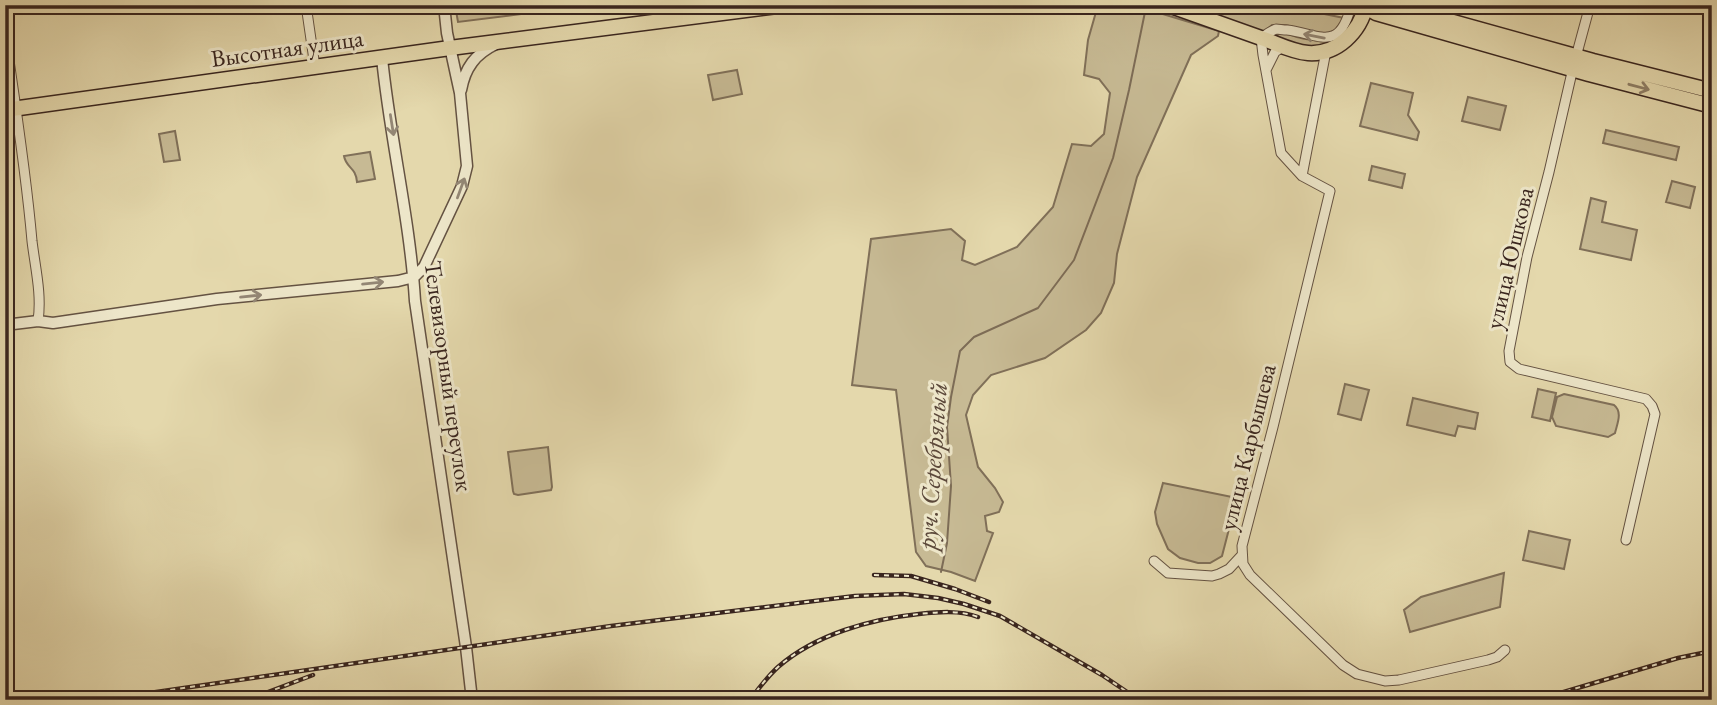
<svg xmlns="http://www.w3.org/2000/svg" width="1717" height="705" font-family="'EB Garamond',serif">
	<style>
		.green { fill: #c7ba94; stroke: #807059; stroke-width: 2 }
		.lines { fill: none; stroke-linecap: round; stroke-linejoin: round }
		.stream { stroke: #7d6c56; stroke-width: 2 }
		.minor-casing { stroke: #645242; stroke-width: 11 }
		.tertiary-casing { stroke: #645242; stroke-width: 13 }
		.primary-casing { stroke: #39251e; stroke-width: 17 }
		.minor { stroke: #ede6c9; stroke-width: 9 }
		.tertiary { stroke: #ede6c9; stroke-width: 10 }
		.primary { stroke: #e4d8ac; stroke-width: 14 }
		.rail-casing { stroke: #39251e; stroke-width: 4.5 }
		.rail { stroke: #ede6c9; stroke-width: 2; stroke-dasharray: 5; stroke-linecap: butt }
		.oneway { stroke: #938674 }
		.oneway2 { stroke: #8e7e65 }
		.labels { text-anchor: middle; dominant-baseline: central; stroke-width: 6; stroke-linejoin: round; paint-order: stroke }
		.street-label { font-size: 24px; fill: #39251e; stroke: #ede6c9 }
		.water-label { font-size: 26px; font-style: italic; fill: #5b483a; stroke: #ede6c9 }
	</style>
	<rect width="100%" height="100%" fill="#e4d8ac"/>
	<filter id="stains"><feTurbulence type="fractalNoise" baseFrequency=".00286" numOctaves="4"/><feColorMatrix values="0 0 0 0 .2 0 0 0 0 .09 0 0 0 0 .02 0 0 0 .5 -.17"/></filter>
	<radialGradient id="worn" r=".72"><stop offset=".6" stop-color="#630" stop-opacity="0"/><stop offset="1" stop-color="#630" stop-opacity=".3"/></radialGradient>
	<path class="green" d="M 455,5 L 536,5 L 537,12 L 458,22 Z
		M 1098,5 L 1133,5 L 1219,31 L 1218,36 L 1191,55 L 1137,177 L 1117,254 L 1114,283 L 1101,313 L 1086,330 L 1045,358 L 991,375 L 973,395 L 966,415 L 978,467 L 995,488 L 1003,502 L 999,512 L 985,516 L 987,531 L 993,533 L 975,581 L 951,572 L 926,566 L 916,552 L 896,390 L 852,385 L 871,239 L 951,229 L 965,241 L 962,260 L 975,265 L 1017,247 L 1053,207 L 1072,144 L 1091,146 L 1104,134 L 1110,93 L 1099,79 L 1084,75 L 1088,40 Z
		M 1186,5 L 1280,5 L 1344,18 L 1335,30 L 1324,36 L 1286,25 L 1272,25 L 1264,32 Z
		M 1352,20 L 1355,21 C 1348,28 1339,40 1330,44 C 1313,51 1290,44 1275,36 C 1283,31 1288,34 1297,37 C 1321,43 1338,45 1352,20 Z
		M 737,70 L 742,94 L 713,100 L 708,75 Z
		M 1371,83 L 1413,93 L 1408,115 L 1419,132 L 1417,140 L 1360,126 Z
		M 1468,97 L 1506,106 L 1500,130 L 1462,121 Z
		M 1606,130 L 1679,147 L 1676,160 L 1603,143 Z
		M 175,131 L 180,160 L 164,162 L 159,134 Z
		M 370,152 L 375,179 L 357,182 C 356,167 346,168 344,156 Z
		M 1372,166 L 1405,174 L 1402,188 L 1369,180 Z
		M 1672,181 L 1695,187 L 1690,208 L 1666,202 Z
		M 1591,198 L 1606,202 L 1602,222 L 1637,230 L 1631,260 L 1580,249 Z
		M 1345,384 L 1369,390 L 1361,420 L 1338,414 Z
		M 1538,389 L 1556,393 L 1550,421 L 1532,417 Z
		M 1564,394 L 1614,405 C 1623,412 1617,424 1615,433 L 1608,437 L 1556,426 L 1552,417 L 1557,397 Z
		M 1413,398 L 1478,413 L 1475,429 L 1458,426 L 1455,436 L 1407,425 Z
		M 548,447 L 552,487 L 551,490 L 518,495 L 514,494 L 513,491 L 508,452 Z
		M 1163,483 L 1237,498 L 1222,556 L 1210,563 L 1198,563 L 1180,558 L 1168,549 L 1157,524 L 1155,512 Z
		M 1529,531 L 1570,540 L 1564,569 L 1523,560 Z
		M 1504,573 L 1500,607 L 1410,632 L 1404,610 L 1421,597 Z"/>
	<g class="lines">
		<path class="stream" d="M 941,572 L 947,543 L 951,486 L 947,427 L 951,397 L 960,351 L 974,337 L 1038,308 L 1074,260 L 1113,158 L 1129,90 L 1145,12"/>
		<defs>
			<path id="minor" d="M 306,5 L 315,67
				M 1590,5 L 1573,68 L 1549,172 L 1527,257 L 1509,351 L 1510,362 L 1519,369 L 1646,399 L 1652,406 L 1655,414 L 1626,540
				M 1351,6 C 1339,53 1320,34 1287,30 C 1284,30 1278,29 1276,29 C 1271,31 1265,35 1261,38 L 1263,55 L 1281,153 L 1302,176 L 1330,191 L 1273,427 L 1242,546 L 1243,564 L 1250,575 L 1343,665 L 1357,674 L 1385,681 L 1399,680 L 1488,660 L 1497,657 L 1505,650
				M 5,33 C 15,102 26,171 32,241 C 35,267 42,294 38,321
				M 1266,70 L 1275,52 L 1284,46
				M 1302,176 L 1326,51
				M 1154,561 L 1168,573 L 1212,576 L 1219,574 L 1229,569 L 1242,555"/>
			<path id="tertiary" d="M 382,58 C 390,139 410,219 415,301 L 466,647 L 472,700
				M 461,90 C 465,68 475,54 496,44
				M 5,325 L 38,321 L 53,323 L 217,299 L 398,281 L 414,277 L 424,267 L 462,186 L 467,166 L 460,93 L 447,33 L 444,5"/>
			<path id="primary" d="M 1168,5 C 1199,16 1230,27 1261,38 C 1276,43 1292,52 1308,53 C 1337,55 1360,32 1366,5
				M 1349,5 L 1366,7 L 1370,5
				M 1392,5 L 1593,61 L 1712,91
				M 1366,7 L 1376,13 L 1589,74 L 1712,106
				M 5,110 L 450,48 L 785,5"/>
		</defs>
		<use href="#minor" class="minor-casing"/>
		<use href="#tertiary" class="tertiary-casing"/>
		<use href="#primary" class="primary-casing"/>
		<use href="#minor" class="minor"/>
		<use href="#tertiary" class="tertiary"/>
		<use href="#primary" class="primary"/>
		<defs>
			<path id="rail" d="M 874,575 L 911,576 L 955,589 L 989,602
				M 101,700 L 611,626 L 855,596 L 904,594 L 938,598 L 964,604 L 1000,616 L 1102,675 L 1139,700
				M 247,700 L 313,675
				M 750,700 C 759,688 767,677 778,667 C 816,634 871,619 919,614 C 938,612 960,610 978,617
				M 1537,700 L 1678,658 L 1712,651"/>
		</defs>
		<use href="#rail" class="rail-casing"/>
		<use href="#rail" class="rail"/>
	</g>
	<defs><path id="oneway-shaft" d="M-6 0H5M1.5-3L5.5 0L1.5 3" fill="none" stroke-width="1.6" stroke-linecap="round" stroke-linejoin="round" transform="scale(1.75)"/></defs>
	<g class="oneway">
		<use href="#oneway-shaft" transform="translate(1314 36) rotate(-169)"/>
		<use href="#oneway-shaft" transform="translate(392 125) rotate(81)"/>
		<use href="#oneway-shaft" transform="translate(461 188) rotate(-70)"/>
		<use href="#oneway-shaft" transform="translate(373 283) rotate(-6)"/>
		<use href="#oneway-shaft" transform="translate(251 296) rotate(-6)"/>
	</g>
	<use class="oneway2" href="#oneway-shaft" transform="translate(1639 87) rotate(15)"/>
	<g class="labels">
		<g class="street-label">
			<text transform="translate(287 48) rotate(-8)">Высотная улица</text>
			<text transform="translate(1509 258) rotate(-77)">улица Юшкова</text>
			<text transform="translate(449 376) rotate(82)">Телевизорный переулок</text>
			<text transform="translate(1247 447) rotate(-76)">улица Карбышева</text>
		</g>
		<g class="water-label">
			<text transform="translate(932 466) rotate(-86)">руч. Серебряный</text>
		</g>
	</g>
	<rect width="1717" height="705" fill="none" stroke="#e4d8ac" stroke-width="28"/>
	<rect x="7" y="7" width="1703" height="691" fill="none" stroke="#39251e" stroke-width="3.5"/>
	<rect x="14" y="14" width="1689" height="677" fill="none" stroke="#39251e" stroke-width="2"/>
	<rect width="100%" height="100%" filter="url(#stains)"/>
	<rect width="100%" height="100%" fill="url(#worn)"/>
</svg>
